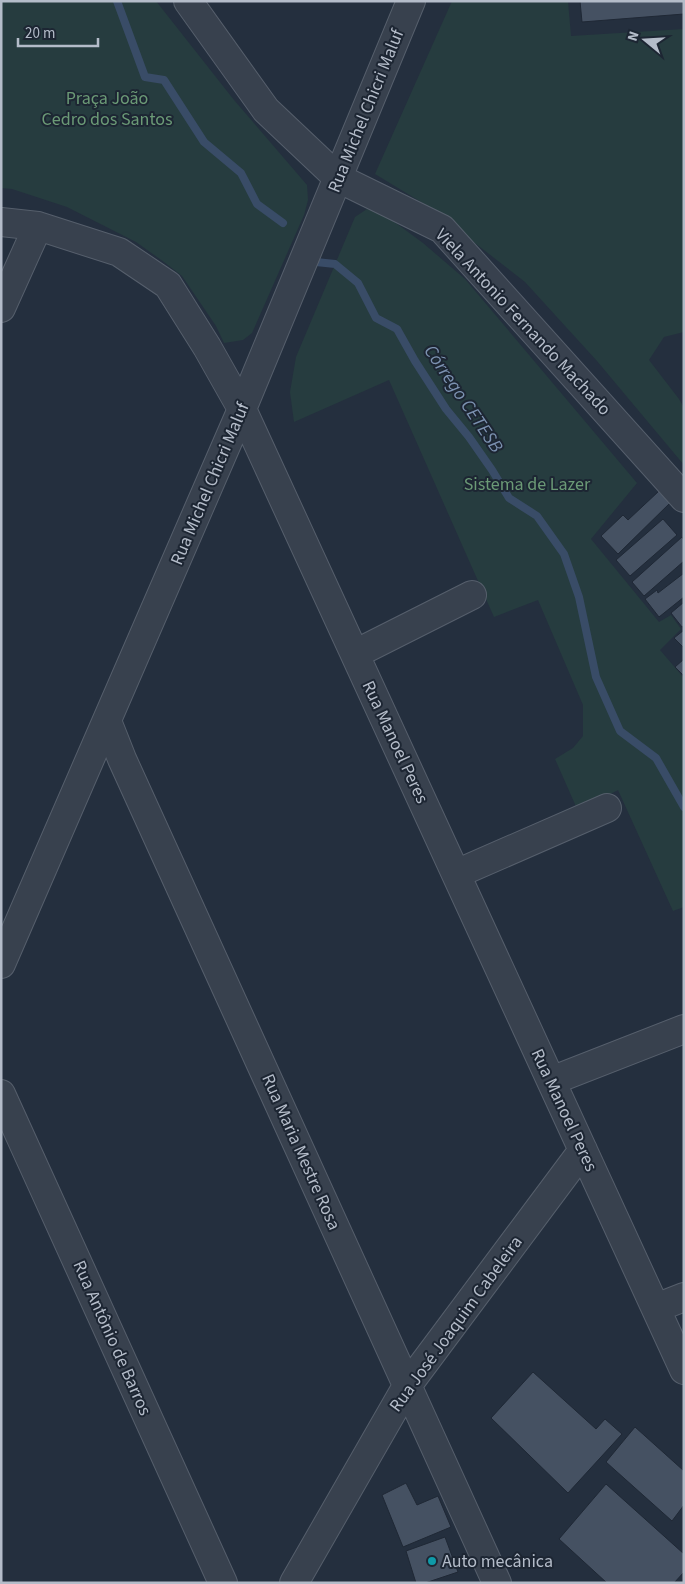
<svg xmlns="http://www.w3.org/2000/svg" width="685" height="1584" font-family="'Source Sans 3',sans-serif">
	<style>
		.green { fill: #263c3f }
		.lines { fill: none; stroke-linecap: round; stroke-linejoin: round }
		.stream { stroke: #394c67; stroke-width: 8 }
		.building { fill: #455162; stroke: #1f2835 }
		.minor-casing { stroke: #565f6c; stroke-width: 30 }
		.minor { stroke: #38414e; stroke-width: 28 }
		.culture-dot { fill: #0f9aa8; stroke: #1d2633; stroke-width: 2 }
		.labels { text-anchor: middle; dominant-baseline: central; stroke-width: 4; stroke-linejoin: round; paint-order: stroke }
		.park-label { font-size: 18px; fill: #6b9a76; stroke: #1d2633 }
		.street-label { font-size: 18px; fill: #b4bcc9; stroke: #1d2633 }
		.poi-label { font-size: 18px; fill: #b4bcc9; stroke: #1d2633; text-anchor: start }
		.water-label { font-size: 19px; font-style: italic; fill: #7c92b1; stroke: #1d2633 }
	</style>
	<rect width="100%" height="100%" fill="#242f3e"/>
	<path class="green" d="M 1,1 L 156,1 L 234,100 L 307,185 L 308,200 L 304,215 L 252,333 L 243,340 L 224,343 L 216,326 L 182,276 L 164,262 L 136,242 L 67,207 L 12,189 L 1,188 Z
		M 452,1 L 568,1 L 571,36 L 684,29 L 684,332 L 664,337 L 649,360 L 679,399 L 684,408 L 684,465 L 597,361 L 525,282 L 426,205 L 375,174 Z
		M 367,209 L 385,215 L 423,243 L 465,279 L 637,483 L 591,539 L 659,622 L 671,615 L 681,629 L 660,650 L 684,678 L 684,907 L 673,911 L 618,790 L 578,811 L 555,759 L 573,748 L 583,736 L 583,705 L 538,600 L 494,617 L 389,380 L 294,422 L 290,392 L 296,357 L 355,217 Z"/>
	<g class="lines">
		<path class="stream" d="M 117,1 L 145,77 L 164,80 L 204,142 L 241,173 L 257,204 L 283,223
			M 316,262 L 335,264 L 358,283 L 376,318 L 397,329 L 415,361 L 446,409 L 469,437 L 492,470 L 509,498 L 537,516 L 564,554 L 579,597 L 596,677 L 620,731 L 656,758 L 684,807"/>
	</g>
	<path class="building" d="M 580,1 L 684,1 L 684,14 L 582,22 Z
		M 659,491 L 670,503 L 618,554 L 601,536 L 623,515 L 628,520 Z
		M 663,519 L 677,535 L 630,576 L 616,560 Z
		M 682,537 L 684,540 L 684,561 L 644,596 L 632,582 Z
		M 684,573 L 684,597 L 659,617 L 645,599 L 657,590 L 658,593 Z
		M 684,602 L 684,626 L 682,627 L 671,613 Z
		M 684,630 L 684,648 L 674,638 Z
		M 684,659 L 684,676 L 675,667 Z
		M 533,1372 L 596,1429 L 605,1419 L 622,1434 L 568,1493 L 491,1418 Z
		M 635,1427 L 684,1471 L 684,1505 L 672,1521 L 606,1462 Z
		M 406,1483 L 417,1505 L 438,1496 L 451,1527 L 403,1547 L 382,1495 Z
		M 606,1484 L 684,1554 L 684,1572 L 674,1583 L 607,1583 L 559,1539 Z
		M 445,1537 L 458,1572 L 425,1583 L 416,1583 L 406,1551 Z"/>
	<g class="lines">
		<defs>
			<path id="minor" d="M 188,1 L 266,110 L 338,178 L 442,229 L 684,498
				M 1,222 L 38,226 L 119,252 L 168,285 L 207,347 L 242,409 L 684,1370
				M 1,308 L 38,226
				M 355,654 L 472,595
				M 107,721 L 122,759 L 497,1583
				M 456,874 L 607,808
				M 1,964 L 242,409 L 411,1
				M 551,1081 L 684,1029
				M 1,1094 L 223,1583
				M 656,1308 L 684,1297
				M 294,1583 L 407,1386 L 583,1150"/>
		</defs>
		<use href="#minor" class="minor-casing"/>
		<use href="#minor" class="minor"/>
	</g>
	<circle class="culture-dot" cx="432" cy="1561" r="5"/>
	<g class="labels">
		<g class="park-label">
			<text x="107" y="98">Praça João<tspan x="107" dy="21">Cedro dos Santos</tspan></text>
			<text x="527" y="484">Sistema de Lazer</text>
		</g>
		<g class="street-label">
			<text transform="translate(366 111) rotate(-68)">Rua Michel Chicri Maluf</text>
			<text transform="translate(523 322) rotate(47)">Viela Antonio Fernando Machado</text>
			<text transform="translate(210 484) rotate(-67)">Rua Michel Chicri Maluf</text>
			<text transform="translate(395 742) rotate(65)">Rua Manoel Peres</text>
			<text transform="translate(564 1110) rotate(65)">Rua Manoel Peres</text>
			<text transform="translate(301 1152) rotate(66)">Rua Maria Mestre Rosa</text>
			<text transform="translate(456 1324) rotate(-54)">Rua José Joaquim Cabeleira</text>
			<text transform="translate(112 1338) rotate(66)">Rua Antônio de Barros</text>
		</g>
		<g class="poi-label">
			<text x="442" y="1561">Auto mecânica</text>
		</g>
		<g class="water-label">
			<text transform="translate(463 399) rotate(56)">Córrego CETESB</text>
		</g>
	</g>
	<rect width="685" height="1584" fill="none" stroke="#b4bcc9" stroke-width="5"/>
	<g transform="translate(645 40) rotate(288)" stroke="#1d2633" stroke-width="4" paint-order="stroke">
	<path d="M0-4L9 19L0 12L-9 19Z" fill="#b4bcc9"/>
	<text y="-8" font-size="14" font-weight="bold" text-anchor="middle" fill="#b4bcc9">N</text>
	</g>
	<path d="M18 38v8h80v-8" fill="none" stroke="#b4bcc9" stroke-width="2.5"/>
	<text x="25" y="38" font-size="15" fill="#b4bcc9" stroke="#1d2633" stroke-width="4" paint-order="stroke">20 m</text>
</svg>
